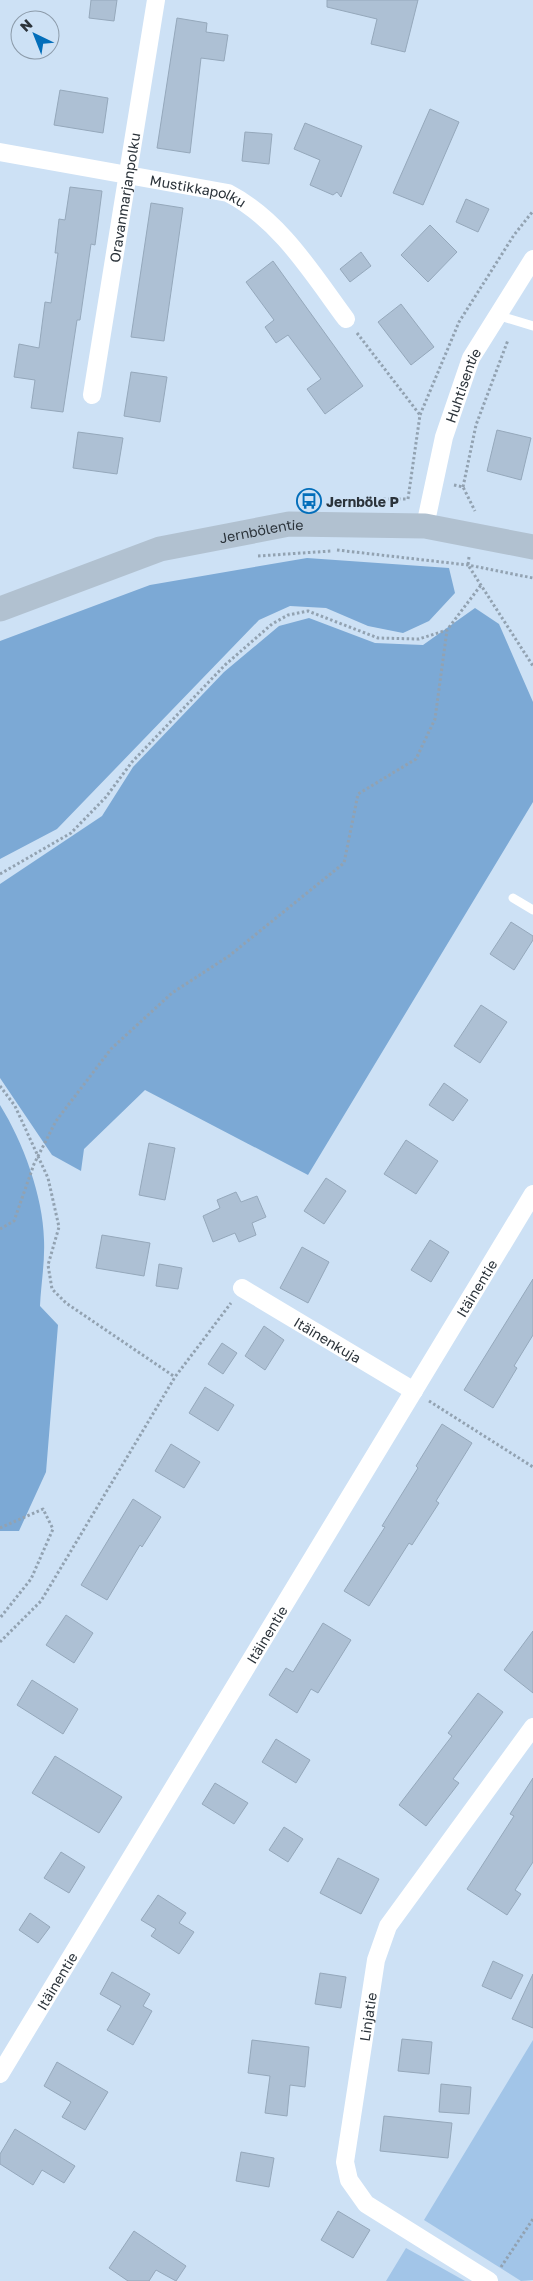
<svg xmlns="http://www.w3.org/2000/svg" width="533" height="2281" font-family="'Golos Text',sans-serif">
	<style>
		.green { fill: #a2c5e8 }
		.forest { fill: #7ca9d5 }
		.building { fill: #adc0d4; stroke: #95a8bb }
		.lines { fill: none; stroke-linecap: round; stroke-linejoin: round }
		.path { stroke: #92a2b1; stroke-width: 3; stroke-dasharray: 2.5 2.5; stroke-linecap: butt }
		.lane { stroke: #fff; stroke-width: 9 }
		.street { stroke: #fff; stroke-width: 18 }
		.secondary { stroke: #b1c1d0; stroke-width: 25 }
		.labels { text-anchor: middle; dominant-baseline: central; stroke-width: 4; stroke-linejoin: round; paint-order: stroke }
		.street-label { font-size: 14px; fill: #2b333a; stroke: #cde1f5 }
		.poi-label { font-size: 14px; font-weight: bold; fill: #2b333a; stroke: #cde1f5; text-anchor: start }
	</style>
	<rect width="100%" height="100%" fill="#cde1f5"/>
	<path class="green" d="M 533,2040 L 533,2280 L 521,2281 L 424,2220 Z
		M 406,2248 L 465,2281 L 386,2281 Z"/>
	<path class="forest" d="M 307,558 L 449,568 L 455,593 L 429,621 L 403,633 L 368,626 L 326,608 L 290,606 L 259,620 L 57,829 L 0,859 L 0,641 L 150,585 Z
		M 475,608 L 499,624 L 533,702 L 533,802 L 308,1175 L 145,1090 L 84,1149 L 81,1171 L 52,1155 L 0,1078 L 0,884 L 102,816 L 133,767 L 224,672 L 279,626 L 309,618 L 375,643 L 423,645 Z
		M 0,1105 C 23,1142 43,1196 44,1240 C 45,1262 41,1284 40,1306 L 58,1325 L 46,1472 L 19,1531 L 0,1531 Z"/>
	<path class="building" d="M 91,0 L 117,0 L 114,21 L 89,18 Z
		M 327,0 L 418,0 L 405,52 L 371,44 L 377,19 L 327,7 Z
		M 177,18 L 207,23 L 206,32 L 228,35 L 224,61 L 201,58 L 190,153 L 157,148 Z
		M 60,90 L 108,98 L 103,133 L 54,125 Z
		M 430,109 L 459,122 L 423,205 L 393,193 Z
		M 305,123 L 362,146 L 341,197 L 337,192 L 333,195 L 310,185 L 320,160 L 294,149 Z
		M 245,132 L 272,134 L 269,164 L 242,161 Z
		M 70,187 L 102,191 L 95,245 L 91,244 L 80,320 L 77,320 L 63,412 L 31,408 L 35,380 L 14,377 L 19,344 L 39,348 L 45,302 L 51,303 L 58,253 L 55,253 L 59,219 L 65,220 Z
		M 466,199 L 489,209 L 478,232 L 456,222 Z
		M 151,203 L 183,208 L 164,341 L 131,337 Z
		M 430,225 L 457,252 L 428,282 L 401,255 Z
		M 361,252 L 371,266 L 350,282 L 340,269 Z
		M 273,261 L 363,386 L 325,414 L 307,389 L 321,379 L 288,335 L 276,343 L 265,327 L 274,320 L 246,282 Z
		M 401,304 L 434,347 L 411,365 L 378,322 Z
		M 131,372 L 167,377 L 160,422 L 124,416 Z
		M 497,430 L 531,438 L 521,480 L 487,471 Z
		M 78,432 L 123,438 L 117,474 L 73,468 Z
		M 511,922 L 533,936 L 533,940 L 514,970 L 490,954 Z
		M 481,1005 L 507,1022 L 480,1063 L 454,1046 Z
		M 444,1083 L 468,1100 L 453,1121 L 429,1105 Z
		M 406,1140 L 438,1161 L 416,1194 L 384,1174 Z
		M 149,1143 L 175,1148 L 165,1200 L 139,1195 Z
		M 326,1178 L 346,1191 L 324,1224 L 304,1211 Z
		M 236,1192 L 241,1202 L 257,1196 L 266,1217 L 252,1223 L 256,1235 L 239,1242 L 235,1233 L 213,1242 L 203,1216 L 220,1208 L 217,1200 Z
		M 102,1235 L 150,1243 L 144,1276 L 96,1268 Z
		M 430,1240 L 449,1252 L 431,1282 L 411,1270 Z
		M 302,1247 L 329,1262 L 308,1303 L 280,1288 Z
		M 159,1264 L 182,1268 L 178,1289 L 156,1286 Z
		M 533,1279 L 533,1335 L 514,1366 L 517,1368 L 493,1408 L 464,1390 Z
		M 264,1326 L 284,1340 L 265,1370 L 245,1356 Z
		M 222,1343 L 237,1353 L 223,1374 L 208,1364 Z
		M 205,1387 L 234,1405 L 218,1431 L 189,1413 Z
		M 442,1424 L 472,1443 L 436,1501 L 439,1503 L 412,1545 L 409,1543 L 369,1606 L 344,1591 L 385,1527 L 382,1526 L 418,1468 L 416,1466 Z
		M 171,1444 L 200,1462 L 184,1488 L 155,1471 Z
		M 133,1499 L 161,1517 L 142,1547 L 140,1545 L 107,1600 L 81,1585 Z
		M 66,1615 L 93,1633 L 74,1663 L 46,1645 Z
		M 323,1623 L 351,1640 L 318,1693 L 311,1689 L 297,1713 L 269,1695 L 286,1668 L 293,1672 Z
		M 533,1631 L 533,1693 L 504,1670 Z
		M 32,1680 L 78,1709 L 63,1734 L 17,1705 Z
		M 478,1693 L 503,1712 L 453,1779 L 459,1783 L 426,1826 L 399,1805 L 452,1736 L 448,1733 Z
		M 276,1739 L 310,1760 L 296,1783 L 262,1762 Z
		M 55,1756 L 122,1797 L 99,1833 L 32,1793 Z
		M 533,1778 L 533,1862 L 515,1890 L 521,1894 L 507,1915 L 467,1889 L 514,1816 L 510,1814 Z
		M 215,1783 L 248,1803 L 234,1824 L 202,1804 Z
		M 284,1827 L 303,1839 L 288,1862 L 269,1850 Z
		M 61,1852 L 85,1867 L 69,1893 L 44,1878 Z
		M 338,1858 L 379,1879 L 361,1914 L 320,1893 Z
		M 158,1895 L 186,1913 L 179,1923 L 194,1932 L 179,1954 L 151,1936 L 156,1929 L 141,1920 Z
		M 30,1913 L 50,1927 L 38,1943 L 19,1930 Z
		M 493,1961 L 523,1975 L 511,1999 L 482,1986 Z
		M 112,1972 L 150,1994 L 143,2006 L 152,2011 L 133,2045 L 107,2030 L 121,2006 L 100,1994 Z
		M 320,1973 L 346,1977 L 341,2008 L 315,2004 Z
		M 533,1974 L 533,2028 L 512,2019 Z
		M 402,2039 L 432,2042 L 429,2074 L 398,2071 Z
		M 252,2040 L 309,2047 L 305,2087 L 290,2085 L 287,2116 L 265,2113 L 270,2076 L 248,2073 Z
		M 57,2062 L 108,2092 L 85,2130 L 62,2117 L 71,2102 L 44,2086 Z
		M 441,2084 L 471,2087 L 469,2114 L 439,2112 Z
		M 384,2116 L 452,2123 L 448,2158 L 380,2151 Z
		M 15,2129 L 75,2166 L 64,2183 L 42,2170 L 33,2185 L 0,2164 L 0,2154 Z
		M 241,2152 L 274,2158 L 269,2187 L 236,2181 Z
		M 338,2211 L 370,2230 L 353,2258 L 321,2240 Z
		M 134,2231 L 186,2266 L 176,2281 L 156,2270 L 149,2281 L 128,2281 L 109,2268 Z"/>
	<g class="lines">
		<path class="path" d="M 357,333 L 420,415
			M 454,485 L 463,487 L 475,511
			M 463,487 L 476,425 L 508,340
			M 383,499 L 408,499 L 420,415 L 459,322 L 514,235 L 533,211
			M 337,550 L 468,565 L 533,578
			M 258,556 L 331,551
			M 469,557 L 468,565 L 533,666
			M 0,874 L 71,833 L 106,797 L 132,762 L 225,665 L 272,624 L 288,615 L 308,611 L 378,638 L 419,639 L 447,630 L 481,585
			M 0,1086 L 15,1106 L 48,1178 L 59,1227 L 48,1265 L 52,1289 L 66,1303 L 175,1377
			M 0,1229 L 14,1221 L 34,1164 L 56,1121 L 111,1049 L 172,993 L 229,956 L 344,863 L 358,794 L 416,759 L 435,719 L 447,630
			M 429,1401 L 533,1467
			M 0,1528 L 43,1509 L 53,1529 L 31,1579 L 0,1618
			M 0,1642 L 41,1601 L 175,1377 L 231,1303
			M 501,2267 L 533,2219"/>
		<path class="lane" d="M 497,315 L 533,326
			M 513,898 L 533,910"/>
		<g class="street">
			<path id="s1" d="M 0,152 L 228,193 C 280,220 312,273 346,319"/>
			<path id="s2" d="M 92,395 L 156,0"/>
			<path id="s3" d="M 425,526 L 444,437 L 471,358 L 533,259"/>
			<path id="s4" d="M 242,1288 L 414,1391"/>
			<path id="s5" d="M 0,2074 L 533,1194"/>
			<path id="s6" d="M 489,2281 L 366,2204 L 349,2180 L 345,2162 L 376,1960 L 388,1926 L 533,1727"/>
		</g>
		<path class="secondary" id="s7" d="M 0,609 L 160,549 L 289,524 L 425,526 L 533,547"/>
	</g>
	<defs>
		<symbol id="bus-ring" viewBox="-11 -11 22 22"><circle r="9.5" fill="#cde1f5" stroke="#036eba" stroke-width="1.5"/><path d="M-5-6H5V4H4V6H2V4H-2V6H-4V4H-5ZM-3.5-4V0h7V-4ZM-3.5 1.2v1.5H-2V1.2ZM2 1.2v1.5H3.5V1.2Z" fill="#036eba"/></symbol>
	</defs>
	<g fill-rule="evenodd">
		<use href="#bus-ring" x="295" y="487" width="28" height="28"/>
	</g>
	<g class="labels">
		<g class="street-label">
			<text stroke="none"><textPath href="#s1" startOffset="202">Mustikkapolku</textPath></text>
			<text stroke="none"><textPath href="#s2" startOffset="200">Oravanmarjanpolku</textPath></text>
			<text stroke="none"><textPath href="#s3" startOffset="146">Huhtisentie</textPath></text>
			<text stroke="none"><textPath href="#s7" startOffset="274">Jernbölentie</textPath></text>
			<text stroke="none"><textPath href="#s5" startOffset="919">Itäinentie</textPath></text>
			<text stroke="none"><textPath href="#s4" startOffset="100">Itäinenkuja</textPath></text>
			<text stroke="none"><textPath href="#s5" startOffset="514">Itäinentie</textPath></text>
			<text stroke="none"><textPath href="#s5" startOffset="109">Itäinentie</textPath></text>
			<text stroke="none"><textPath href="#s6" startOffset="340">Linjatie</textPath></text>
		</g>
		<g class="poi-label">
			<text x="326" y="501">Jernböle P</text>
		</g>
	</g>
	<g transform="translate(35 35) rotate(317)"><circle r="24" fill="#cde1f5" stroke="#8c9baa"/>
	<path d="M0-4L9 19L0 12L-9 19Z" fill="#036eba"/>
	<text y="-8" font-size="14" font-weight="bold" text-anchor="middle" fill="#2b333a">N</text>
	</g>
</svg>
